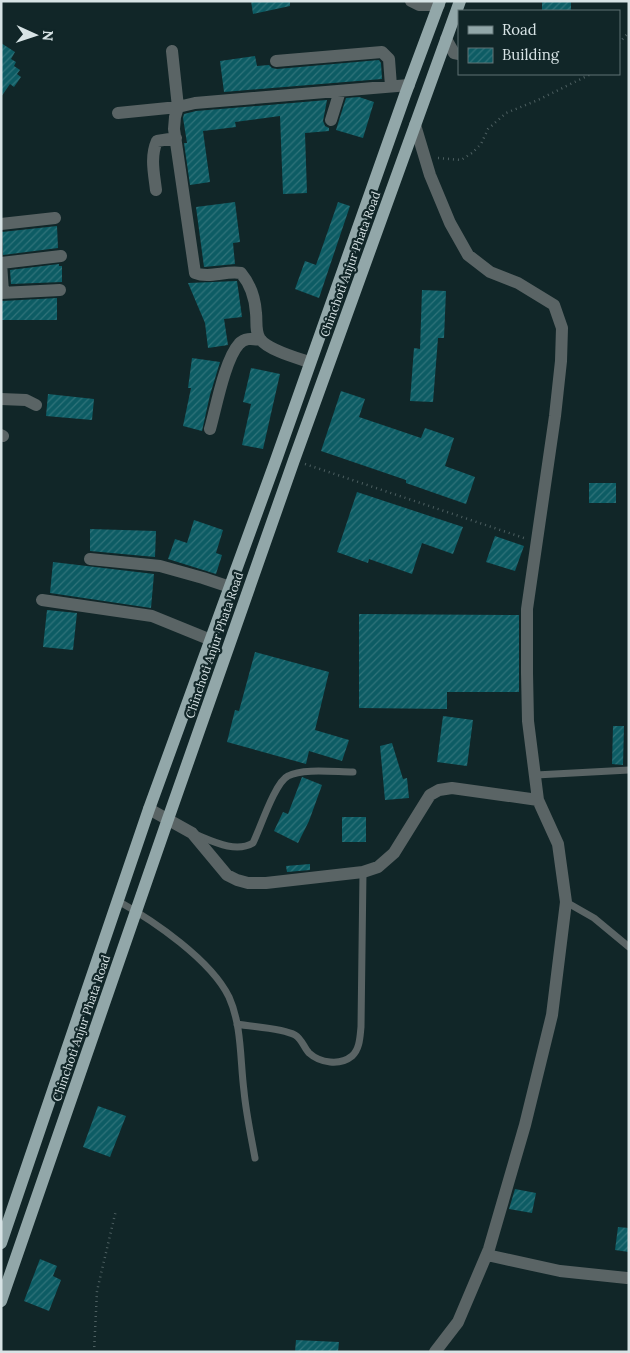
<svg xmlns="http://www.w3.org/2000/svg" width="630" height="1353" font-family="Lora,serif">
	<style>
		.building { fill: url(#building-hatch) }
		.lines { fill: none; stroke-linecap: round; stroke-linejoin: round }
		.path { stroke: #4d5f61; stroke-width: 2.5; stroke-dasharray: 1 4; stroke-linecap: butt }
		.lane { stroke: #5a6465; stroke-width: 7 }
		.street { stroke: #5a6465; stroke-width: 12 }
		.primary { stroke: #92a7a9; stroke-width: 12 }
		.labels { text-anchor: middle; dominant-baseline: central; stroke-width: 4.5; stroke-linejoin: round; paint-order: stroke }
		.street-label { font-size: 12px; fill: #d7e3e5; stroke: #112628 }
	</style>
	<defs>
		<pattern id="building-hatch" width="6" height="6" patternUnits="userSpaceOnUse" patternTransform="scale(1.25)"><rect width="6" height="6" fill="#0d5c64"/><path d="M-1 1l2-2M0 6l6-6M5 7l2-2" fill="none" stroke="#30737a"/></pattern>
	</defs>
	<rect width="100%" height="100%" fill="#112628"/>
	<path class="building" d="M 251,1 L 290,1 L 290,6 L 253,14 Z
		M 542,1 L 571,1 L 571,11 L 542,11 Z
		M 1,43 L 15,52 L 11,59 L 16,62 L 14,66 L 20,70 L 17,74 L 21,77 L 14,87 L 10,84 L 1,97 Z
		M 255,56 L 257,66 L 269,65 L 272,68 L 277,69 L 379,60 L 381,63 L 382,79 L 224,92 L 220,61 Z
		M 359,97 L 374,102 L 363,138 L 336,130 L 346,98 Z
		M 327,100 L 323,121 L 325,126 L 329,128 L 329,131 L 305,133 L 307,193 L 283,194 L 280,116 L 235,122 L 236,127 L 203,131 L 210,182 L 190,185 L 184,143 L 187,143 L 183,118 L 184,114 L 196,111 Z
		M 235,202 L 240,242 L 233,243 L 235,264 L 204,267 L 196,207 Z
		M 338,202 L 350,206 L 319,298 L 295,289 L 305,261 L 316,265 Z
		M 57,226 L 58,248 L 3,255 L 2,232 Z
		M 59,264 L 59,266 L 62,266 L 62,282 L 11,284 L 10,270 Z
		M 237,281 L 242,317 L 224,319 L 228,345 L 208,348 L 205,323 L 188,283 Z
		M 422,290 L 446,291 L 444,338 L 438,338 L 433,402 L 410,401 L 414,348 L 420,349 Z
		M 57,298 L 57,320 L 2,320 L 2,301 Z
		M 192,358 L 220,362 L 210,395 L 202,431 L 183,426 L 191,388 L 188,388 Z
		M 251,368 L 280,374 L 263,449 L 242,445 L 251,404 L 243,402 Z
		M 341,391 L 365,399 L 359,417 L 421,438 L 425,428 L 454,438 L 445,466 L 475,477 L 466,504 L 406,483 L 406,480 L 321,451 Z
		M 48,394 L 94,399 L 92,420 L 46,416 Z
		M 589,483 L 616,483 L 616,503 L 589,503 Z
		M 357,492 L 463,527 L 453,554 L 422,543 L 412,574 L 369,559 L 368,563 L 337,552 Z
		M 194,520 L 223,530 L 216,553 L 222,555 L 216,574 L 168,559 L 175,539 L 187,543 Z
		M 90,529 L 156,531 L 155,557 L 90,551 Z
		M 495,536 L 524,546 L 515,571 L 486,562 Z
		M 53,562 L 154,574 L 151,608 L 50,593 Z
		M 47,610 L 77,613 L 73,650 L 43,647 Z
		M 359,614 L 519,615 L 519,692 L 447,692 L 447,709 L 359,708 Z
		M 255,652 L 329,672 L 315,730 L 349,740 L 342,761 L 309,751 L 306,764 L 227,742 L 235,710 L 239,711 Z
		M 443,716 L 473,720 L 467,766 L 437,762 Z
		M 613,726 L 624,726 L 623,765 L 612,764 Z
		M 392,743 L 403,779 L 407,778 L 409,798 L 385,800 L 380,746 Z
		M 302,777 L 322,785 L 309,821 L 298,843 L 274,831 L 283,812 L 288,814 Z
		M 342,817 L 366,817 L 366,842 L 342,842 Z
		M 310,864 L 310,870 L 287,872 L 286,866 Z
		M 98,1106 L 126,1116 L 110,1157 L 83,1147 Z
		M 515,1189 L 536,1193 L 532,1213 L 509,1209 Z
		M 618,1227 L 629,1228 L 629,1252 L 615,1250 Z
		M 40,1259 L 57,1266 L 53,1276 L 61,1280 L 49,1311 L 24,1301 Z
		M 296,1340 L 339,1342 L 338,1352 L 295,1352 Z"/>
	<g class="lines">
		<path class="path" d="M 619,43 L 629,32
			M 438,158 L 461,160 L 472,153 L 481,144 L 488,129 L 506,113 L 538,100 L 591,74
			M 305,464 L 524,538
			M 94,1352 L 97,1291 L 116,1210"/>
		<path class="lane" d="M 536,775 L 629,770
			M 197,835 C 214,842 236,853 253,843 C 260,829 275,782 288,776 C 303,768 335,772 353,772
			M 118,901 C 154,921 211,960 229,997 C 242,1026 240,1060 244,1091 C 246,1113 251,1136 255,1158
			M 566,902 L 594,918 L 629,947
			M 237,1024 C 252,1027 282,1028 295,1035 C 302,1039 304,1048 309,1053 C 320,1063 340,1066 352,1056 C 360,1049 360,1036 361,1027 L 363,872"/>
		<path class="street" d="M 411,1 L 419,5 L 439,5
			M 446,39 L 454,53 L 459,54
			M 276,61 L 382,52 L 389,59 L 391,86
			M 118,113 L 178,107 L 172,51
			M 331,120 L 340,91
			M 415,125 L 430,175 L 450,223 L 468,255 L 490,272 L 518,283 L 554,305 L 562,328 L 561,361 L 555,416 L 527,609 L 527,673 L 528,721 L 538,800 L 558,844 L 566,902 L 552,1015 L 525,1125 L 489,1249 L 458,1322 L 435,1352
			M 156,190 C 154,173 150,157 157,141 L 176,138
			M 1,224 L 55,218
			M 1,263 L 61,256
			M 1,263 L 3,292
			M 1,293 L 60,290
			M 309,362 C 297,358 268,350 260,339 C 255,332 257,321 256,313 C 255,297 251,285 241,273 C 226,270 210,279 195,273 L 174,129 L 175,117 L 178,107 L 195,103 L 409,85
			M 1,399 L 26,400 L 36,405
			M 210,429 C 216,408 225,359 239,344 C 245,337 253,339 261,340
			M 1,435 L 3,436
			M 90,559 L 160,566 L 203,578 L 230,587
			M 42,600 L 152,616 L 211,640
			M 149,809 L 192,833 L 227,875 L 237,880 L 248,883 L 266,883 L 363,872 L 378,867 L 394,853 L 430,795 L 439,790 L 452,788 L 538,800
			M 487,1255 L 560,1271 L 627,1278"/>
		<path class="primary" d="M 1,1243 L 149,809 L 276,460 L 405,95 L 440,1
			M 1,1301 L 168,819 L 294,460 L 460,1"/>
	</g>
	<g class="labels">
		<g class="street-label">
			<text transform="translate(350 264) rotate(-70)">Chinchoti Anjur Phata Road</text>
			<text transform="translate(214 645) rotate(-71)">Chinchoti Anjur Phata Road</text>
			<text transform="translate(81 1028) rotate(-71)">Chinchoti Anjur Phata Road</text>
		</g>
	</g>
	<rect width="630" height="1353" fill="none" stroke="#d7e3e5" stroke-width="5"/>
	<rect x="458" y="10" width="162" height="65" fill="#112628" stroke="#607274"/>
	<rect x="468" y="26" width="25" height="8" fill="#92a7a9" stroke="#607274"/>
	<text x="502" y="35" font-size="15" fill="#d7e3e5">Road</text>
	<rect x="468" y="48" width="25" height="15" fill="url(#building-hatch)" stroke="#607274"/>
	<text x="502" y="60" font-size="15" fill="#d7e3e5">Building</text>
	<g transform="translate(35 35) rotate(93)" stroke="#112628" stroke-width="4" paint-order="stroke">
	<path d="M0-4L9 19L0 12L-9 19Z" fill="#d7e3e5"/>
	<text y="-8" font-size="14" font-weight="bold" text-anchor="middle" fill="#d7e3e5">N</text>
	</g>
</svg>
